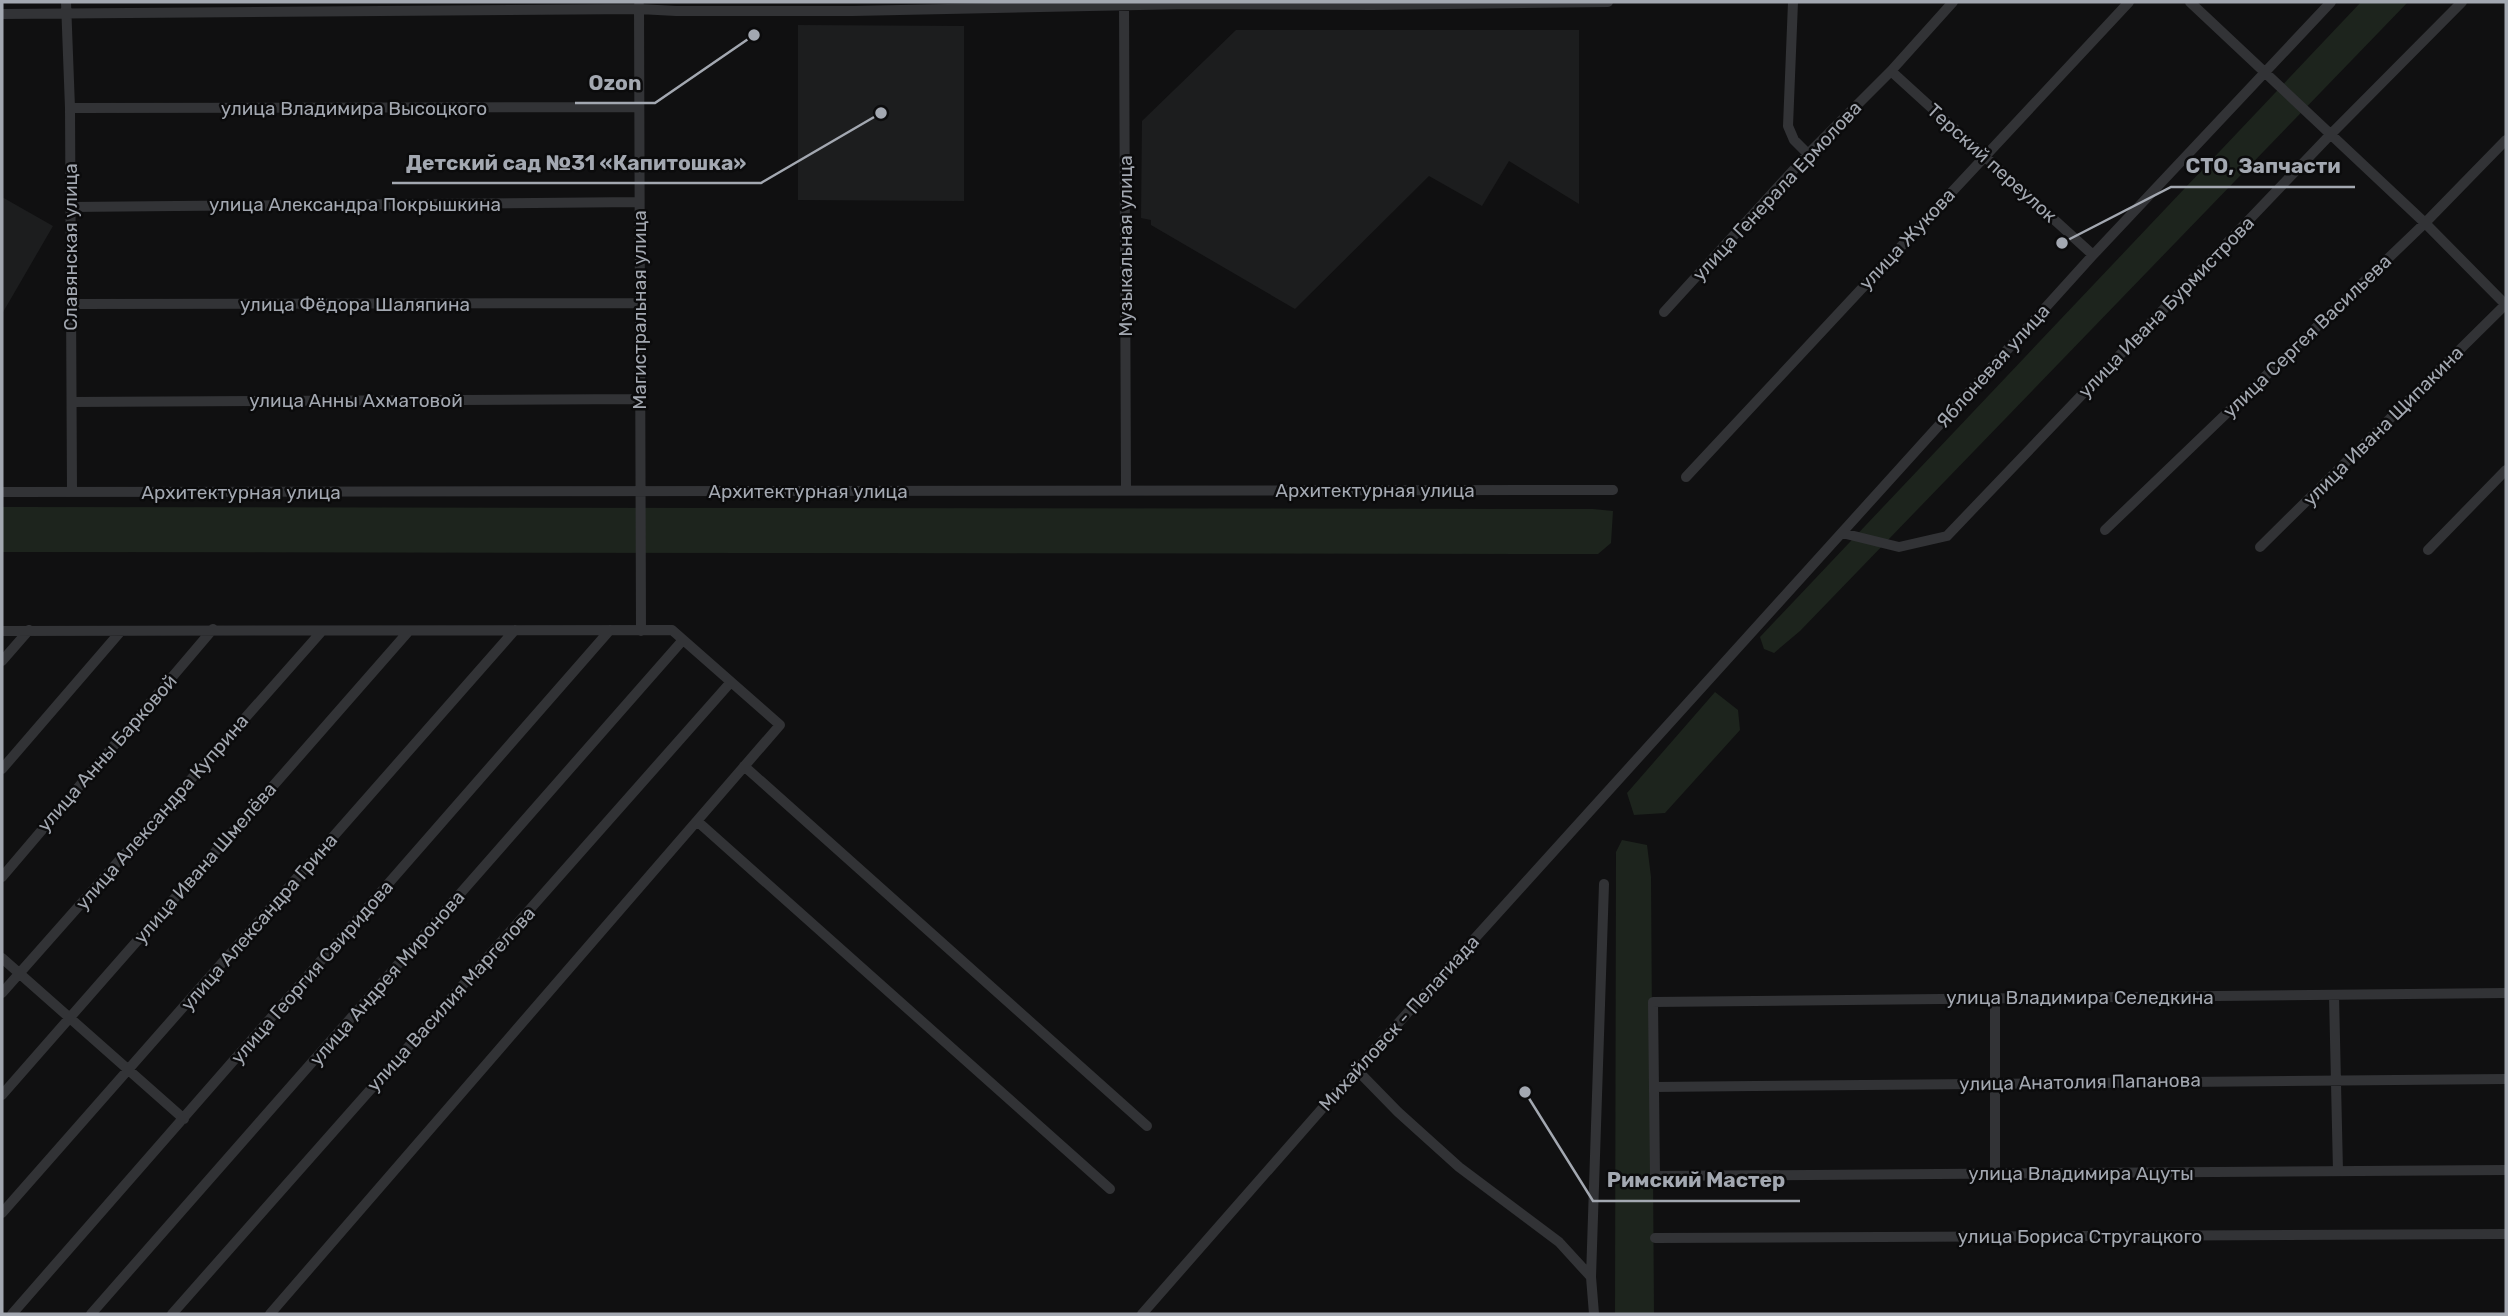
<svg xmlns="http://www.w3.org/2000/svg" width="2508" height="1316" font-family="Rubik,sans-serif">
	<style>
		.built { fill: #1c1d1e }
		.green { fill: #1d241d }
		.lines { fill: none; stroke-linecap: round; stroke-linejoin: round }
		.minor { stroke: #323336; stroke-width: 10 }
		.labels { text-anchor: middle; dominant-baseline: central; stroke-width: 5; stroke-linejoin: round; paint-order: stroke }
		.street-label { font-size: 19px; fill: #a3a8b1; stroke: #0b0b0c }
		.leader { fill: none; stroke: #a3a8b1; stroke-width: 2.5 }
		.callout-dot { fill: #a3a8b1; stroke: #0b0b0c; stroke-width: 2.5 }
		.callout-label { font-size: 21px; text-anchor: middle; font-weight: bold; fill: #a3a8b1; stroke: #0b0b0c; stroke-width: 5; stroke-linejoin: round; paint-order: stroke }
	</style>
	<rect width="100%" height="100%" fill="#101011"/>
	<path class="built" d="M 798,25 L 964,26 L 964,201 L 798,200 Z
		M 1236,30 L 1579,30 L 1579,204 L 1509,161 L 1482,206 L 1429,176 L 1295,309 L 1151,225 L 1151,220 L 1141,218 L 1142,121 Z
		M 2,197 L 53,226 L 2,314 Z"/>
	<path class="green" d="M 2361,2 L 2408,2 L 1800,631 L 1774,653 L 1764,649 L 1760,637 Z
		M 2,507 L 1593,509 L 1613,511 L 1611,543 L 1598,554 L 2,552 Z
		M 1715,692 L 1738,710 L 1740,730 L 1665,813 L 1634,815 L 1627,793 Z
		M 1622,840 L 1647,845 L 1651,877 L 1654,1314 L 1615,1314 L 1616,852 Z"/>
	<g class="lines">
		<path class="minor" d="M 66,2 L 70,108 L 72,491
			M 1124,2 L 1126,490
			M 1793,2 L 1788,126 L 1794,140 L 1808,154
			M 2190,2 L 2425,223 L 2506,305
			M 639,5 L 641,631
			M 2,14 L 639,9 L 676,11 L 853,11 L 1189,4 L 1372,5 L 1608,2
			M 1891,71 L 2093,255
			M 70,108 L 639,107
			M 70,207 L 639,202
			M 71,304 L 639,303
			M 1664,312 L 1808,154 L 1891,71 L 1953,2
			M 72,402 L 639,399
			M 1686,477 L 2129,2
			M 2,492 L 1613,490
			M 2105,530 L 2425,223 L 2506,140
			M 1842,533 L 1899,547 L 1947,536 L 2330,135 L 2462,2
			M 2260,547 L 2506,304
			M 2428,550 L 2506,470
			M 2,631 L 672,630 L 780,725 L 270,1314
			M 2,661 L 29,630
			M 744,766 L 1147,1126
			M 2,769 L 121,631
			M 697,821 L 1110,1189
			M 2,877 L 213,629
			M 2,958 L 184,1119
			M 2,993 L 322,631
			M 2506,993 L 1653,1002 L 1655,1176 L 2506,1170
			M 2334,995 L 2338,1171
			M 1356,1069 L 1398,1112 L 1459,1167 L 1559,1242 L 1591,1277 L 1594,1314
			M 1654,1087 L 2506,1079
			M 2,1095 L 408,632
			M 1995,1173 L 1995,998
			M 2,1213 L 515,630
			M 1655,1238 L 2506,1234
			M 1591,1277 L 1604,884
			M 12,1314 L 610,630
			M 91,1314 L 682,641
			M 172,1314 L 730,683
			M 1142,1314 L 1363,1062 L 2093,255 L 2331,2"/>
	</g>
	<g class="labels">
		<g class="street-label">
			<text x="354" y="108">улица Владимира Высоцкого</text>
			<text transform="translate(1992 163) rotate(42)">Терский переулок</text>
			<text transform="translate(1777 191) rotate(-47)">улица Генерала Ермолова</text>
			<text x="355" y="204">улица Александра Покрышкина</text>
			<text transform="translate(1907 239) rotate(-47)">улица Жукова</text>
			<text transform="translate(1125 246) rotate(-90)">Музыкальная улица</text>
			<text transform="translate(70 247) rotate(-90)">Славянская улица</text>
			<text x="355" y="304">улица Фёдора Шаляпина</text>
			<text transform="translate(2166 307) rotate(-46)">улица Ивана Бурмистрова</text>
			<text transform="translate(639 310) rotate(-90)">Магистральная улица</text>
			<text transform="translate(2307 336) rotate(-44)">улица Сергея Васильева</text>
			<text transform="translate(1993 366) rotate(-48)">Яблоневая улица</text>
			<text x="356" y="400">улица Анны Ахматовой</text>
			<text transform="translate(2383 426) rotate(-45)">улица Ивана Щипакина</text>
			<text x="1375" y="490">Архитектурная улица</text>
			<text x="808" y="491">Архитектурная улица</text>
			<text x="241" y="492">Архитектурная улица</text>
			<text transform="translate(107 753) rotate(-49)">улица Анны Барковой</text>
			<text transform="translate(162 812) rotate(-49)">улица Александра Куприна</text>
			<text transform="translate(205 863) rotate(-49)">улица Ивана Шмелёва</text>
			<text transform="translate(259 922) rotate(-49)">улица Александра Грина</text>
			<text transform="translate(312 972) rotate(-49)">улица Георгия Свиридова</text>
			<text transform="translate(387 978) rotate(-49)">улица Андрея Миронова</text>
			<text x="2080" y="997">улица Владимира Селедкина</text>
			<text transform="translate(451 999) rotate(-48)">улица Василия Маргелова</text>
			<text transform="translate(1399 1023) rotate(-48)">Михайловск - Пелагиада</text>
			<text transform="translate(2080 1082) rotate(-1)">улица Анатолия Папанова</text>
			<text x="2081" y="1173">улица Владимира Ацуты</text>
			<text x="2080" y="1236">улица Бориса Стругацкого</text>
		</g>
	</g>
	<path class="leader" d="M754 35L655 103H575M881 113L761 183H392M2062 243L2171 187H2355M1525 1092L1593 1201H1800"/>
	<g class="callout-dot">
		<circle cx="754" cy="35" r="7"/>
		<circle cx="881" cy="113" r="7"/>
		<circle cx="2062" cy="243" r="7"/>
		<circle cx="1525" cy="1092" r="7"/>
	</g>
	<g class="callout-label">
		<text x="615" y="90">Ozon</text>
		<text x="576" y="170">Детский сад №31 «Капитошка»</text>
		<text x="2263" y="173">СТО, Запчасти</text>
		<text x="1696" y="1187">Римский Мастер</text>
	</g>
	<rect width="2508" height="1316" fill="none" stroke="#a3a8b1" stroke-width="7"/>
</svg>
